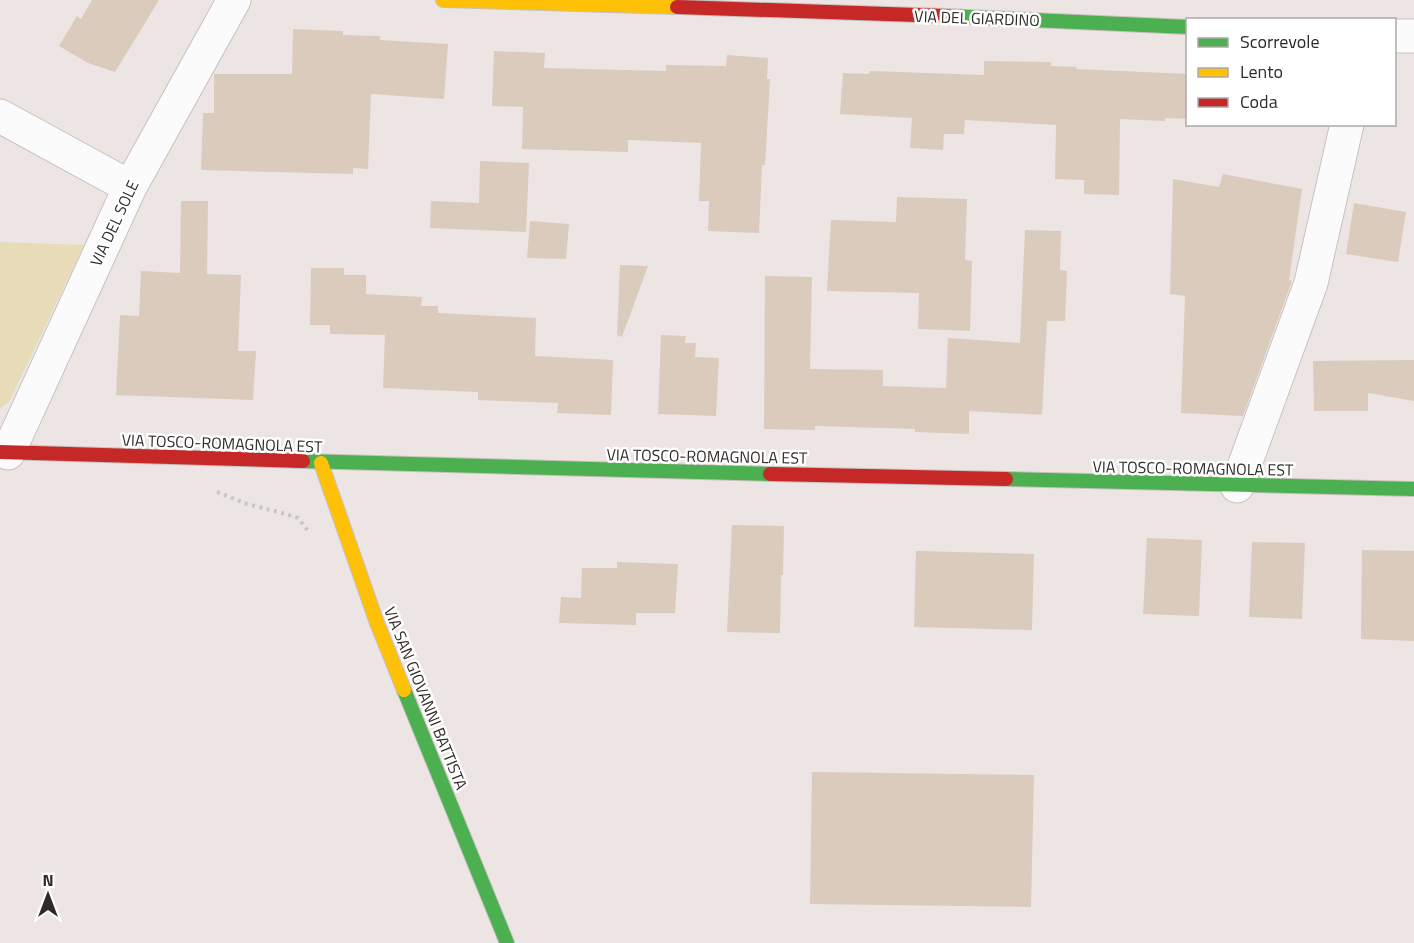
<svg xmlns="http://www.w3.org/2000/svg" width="1414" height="943" font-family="'Titillium Web',sans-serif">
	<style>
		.green { fill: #e7dcb7 }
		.building { fill: #dacbbd }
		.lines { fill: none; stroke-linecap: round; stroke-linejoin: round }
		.street-casing { stroke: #c6c1c0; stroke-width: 35 }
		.fast-casing { stroke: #c6c1c0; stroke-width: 16 }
		.slow-casing { stroke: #c6c1c0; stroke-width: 16 }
		.jam-casing { stroke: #c6c1c0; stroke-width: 16 }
		.path { stroke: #c8c6c5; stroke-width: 4; stroke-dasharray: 3 4.5; stroke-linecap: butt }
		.street { stroke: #fcfbfb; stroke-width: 33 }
		.fast { stroke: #4caf50; stroke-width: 14 }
		.slow { stroke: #ffc107; stroke-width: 14 }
		.jam { stroke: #c62828; stroke-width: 14 }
		.labels { text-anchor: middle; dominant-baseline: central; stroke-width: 5; stroke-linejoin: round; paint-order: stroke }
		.street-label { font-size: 16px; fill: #2f2b29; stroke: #fff }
	</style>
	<rect width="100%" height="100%" fill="#ece5e4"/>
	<path class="green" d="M 0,242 L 84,245 L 9,402 L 0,408 Z"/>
	<path class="building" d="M 92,0 L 159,0 L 115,72 L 88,63 L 59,46 L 77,16 L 81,19 Z
		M 293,29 L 343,31 L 343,35 L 380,36 L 380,40 L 448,44 L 444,99 L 371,94 L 368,169 L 353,168 L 353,174 L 201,170 L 203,113 L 214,113 L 214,74 L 292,74 Z
		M 494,51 L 545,53 L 544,68 L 666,71 L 666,65 L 726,66 L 727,55 L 768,58 L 767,79 L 770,79 L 765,165 L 762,165 L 759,233 L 708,231 L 709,201 L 699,201 L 701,143 L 628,140 L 628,152 L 522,149 L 523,107 L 492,106 Z
		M 984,61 L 1051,62 L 1051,66 L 1077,67 L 1076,69 L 1188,74 L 1188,119 L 1165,118 L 1165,121 L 1120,119 L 1119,195 L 1084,194 L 1084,180 L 1055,179 L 1056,125 L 965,120 L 964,134 L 944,134 L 943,150 L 910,148 L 912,118 L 840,114 L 843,73 L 869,74 L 870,71 L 984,75 Z
		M 480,161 L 529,163 L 526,232 L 430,228 L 431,201 L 479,203 Z
		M 1223,174 L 1302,189 L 1289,280 L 1292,281 L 1243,416 L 1181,413 L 1185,296 L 1170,294 L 1173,179 L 1219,187 Z
		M 897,197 L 967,199 L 965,260 L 972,261 L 970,331 L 918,329 L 919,293 L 827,291 L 831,220 L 896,222 Z
		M 181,201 L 208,201 L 207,274 L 241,275 L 238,351 L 256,351 L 253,400 L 116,395 L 120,315 L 139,316 L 141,271 L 180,273 Z
		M 1354,203 L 1406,212 L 1398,262 L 1346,254 Z
		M 530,221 L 569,224 L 566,259 L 527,258 Z
		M 1025,230 L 1061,231 L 1060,270 L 1067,271 L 1065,321 L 1047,321 L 1042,415 L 969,411 L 969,434 L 915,432 L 915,429 L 815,426 L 815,430 L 764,429 L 765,276 L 812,277 L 810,369 L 883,370 L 883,386 L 946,388 L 948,338 L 1020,343 Z
		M 620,265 L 648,266 L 622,337 L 617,335 Z
		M 311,268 L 344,268 L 344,275 L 366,275 L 366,294 L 422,297 L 421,306 L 438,306 L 438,313 L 536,318 L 535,356 L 613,360 L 611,415 L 557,413 L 558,403 L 478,400 L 478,392 L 383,388 L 385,335 L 330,334 L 330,325 L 310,325 Z
		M 661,335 L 686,336 L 685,343 L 696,343 L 695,357 L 719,358 L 716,416 L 658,414 Z
		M 1414,360 L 1414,401 L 1368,393 L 1368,411 L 1314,411 L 1313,361 Z
		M 732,525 L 784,526 L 783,575 L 781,575 L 780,633 L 727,632 Z
		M 1147,538 L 1202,540 L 1199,616 L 1143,614 Z
		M 1252,542 L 1305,543 L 1302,619 L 1249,617 Z
		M 1362,550 L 1414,551 L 1414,641 L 1361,639 Z
		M 916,551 L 1034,554 L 1032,630 L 914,627 Z
		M 617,562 L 678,564 L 675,613 L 636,613 L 636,625 L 559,623 L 561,597 L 581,598 L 582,568 L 617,568 Z
		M 812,772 L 1034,775 L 1031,907 L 810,904 Z"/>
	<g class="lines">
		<defs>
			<path id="street" d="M 1394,36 L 1414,36
				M 0,116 L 130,187
				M 8,453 L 130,187 L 234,0
				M 1237,486 L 1311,283 L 1347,124"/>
			<path id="fast" d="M 946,16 L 1188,27
				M 303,461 L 770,474
				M 1006,479 L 1414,489
				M 404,690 L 507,943"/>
			<path id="slow" d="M 443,0 L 677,7
				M 321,463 L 377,623 L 404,690"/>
			<path id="jam" d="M 677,7 L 946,16
				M 0,452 L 303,461
				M 770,474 L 1006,479"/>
		</defs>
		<use href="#street" class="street-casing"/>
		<use href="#fast" class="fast-casing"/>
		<use href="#slow" class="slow-casing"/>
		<use href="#jam" class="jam-casing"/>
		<path class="path" d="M 217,492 L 247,504 L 279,512 L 298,518 L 309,532"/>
		<use href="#street" class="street"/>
		<use href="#fast" class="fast"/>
		<use href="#slow" class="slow"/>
		<use href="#jam" class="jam"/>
	</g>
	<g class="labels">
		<g class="street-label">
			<text transform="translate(977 18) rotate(2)">VIA DEL GIARDINO</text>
			<text transform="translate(114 223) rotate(-65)">VIA DEL SOLE</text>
			<text transform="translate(222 443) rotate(2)">VIA TOSCO-ROMAGNOLA EST</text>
			<text transform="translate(707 456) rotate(1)">VIA TOSCO-ROMAGNOLA EST</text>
			<text transform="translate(1193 468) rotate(1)">VIA TOSCO-ROMAGNOLA EST</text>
			<text transform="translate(426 698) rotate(68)">VIA SAN GIOVANNI BATTISTA</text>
		</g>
	</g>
	<rect x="1186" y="18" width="210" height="108" fill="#ffffff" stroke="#acaaa9" stroke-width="1.5"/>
	<rect x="1198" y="38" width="30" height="9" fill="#4caf50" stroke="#acaaa9" stroke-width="1.5"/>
	<text x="1240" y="48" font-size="18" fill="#2f2b29">Scorrevole</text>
	<rect x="1198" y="68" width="30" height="9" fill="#ffc107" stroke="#acaaa9" stroke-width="1.5"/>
	<text x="1240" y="78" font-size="18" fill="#2f2b29">Lento</text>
	<rect x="1198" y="98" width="30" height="9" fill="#c62828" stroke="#acaaa9" stroke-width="1.5"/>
	<text x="1240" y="108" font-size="18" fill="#2f2b29">Coda</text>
	<g transform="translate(48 895)" stroke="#ffffff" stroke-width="4.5" paint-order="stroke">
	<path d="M0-4.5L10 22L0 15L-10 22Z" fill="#2f2b29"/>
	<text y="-9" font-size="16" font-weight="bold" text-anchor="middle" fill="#2f2b29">N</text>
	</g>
</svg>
